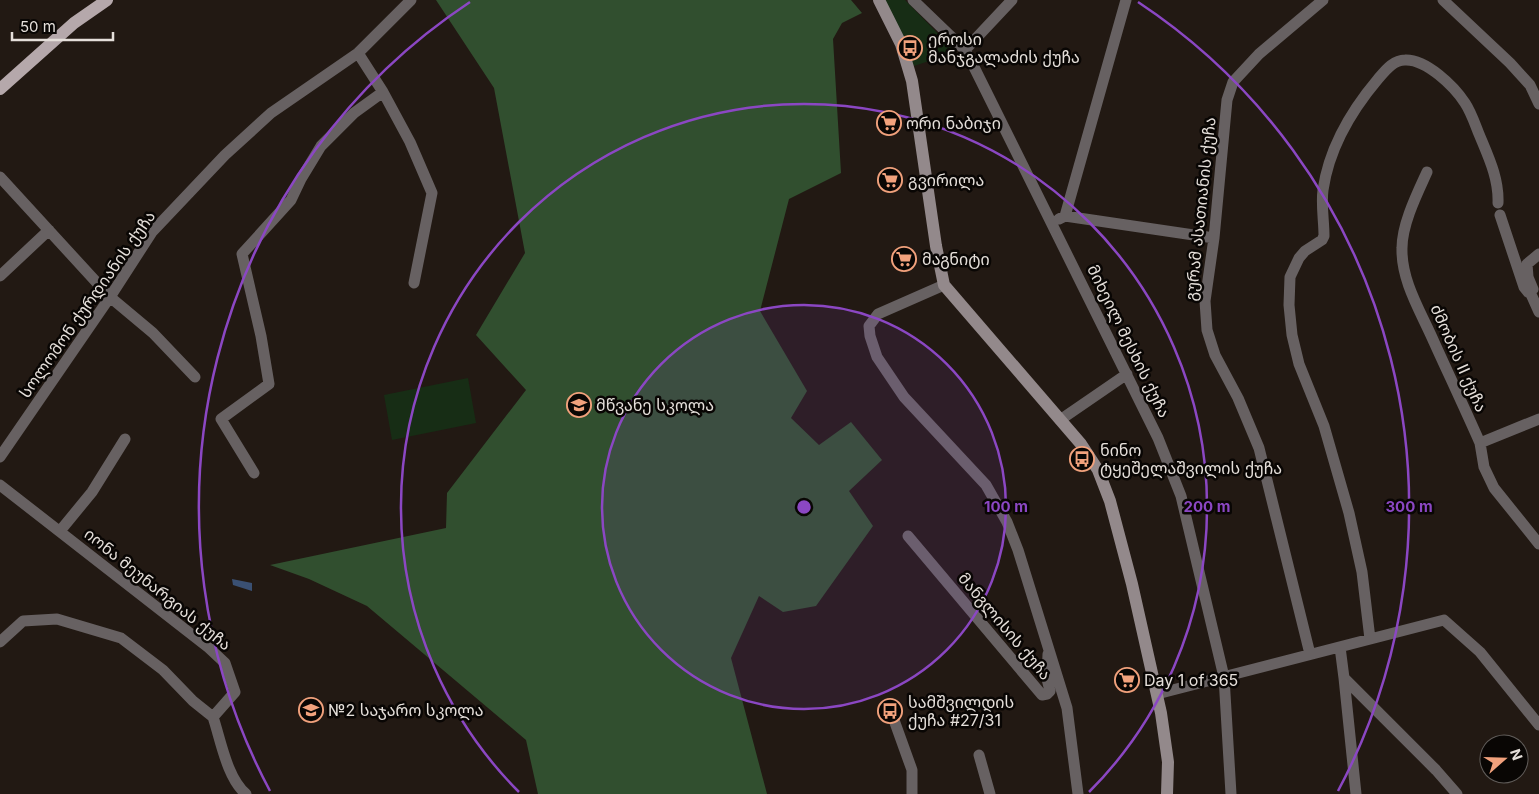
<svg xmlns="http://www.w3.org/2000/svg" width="1539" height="794" font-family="Inter,'Noto Sans Georgian',sans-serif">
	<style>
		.green { fill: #172d15 }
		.forest { fill: #314f2f }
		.water { fill: #3a5073 }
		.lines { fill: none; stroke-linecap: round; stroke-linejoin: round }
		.street { stroke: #676162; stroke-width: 11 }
		.secondary { stroke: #93898b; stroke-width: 12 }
		.primary { stroke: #b5a8ab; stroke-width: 12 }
		.ring { fill: none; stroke: #8b47c3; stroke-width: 2.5 }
		.labels { text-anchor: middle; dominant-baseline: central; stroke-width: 5; stroke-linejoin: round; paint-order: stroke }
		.poi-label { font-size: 16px; fill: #e5dfda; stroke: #090604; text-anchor: start }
		.street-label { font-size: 16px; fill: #e5dfda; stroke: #090604 }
		.centre { fill: #8b47c3; stroke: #090604; stroke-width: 2.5 }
		.ring-label { font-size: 15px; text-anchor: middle; font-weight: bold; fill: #8b47c3; stroke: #090604; stroke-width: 5; stroke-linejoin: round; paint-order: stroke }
	</style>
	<rect width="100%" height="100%" fill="#221913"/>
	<path class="green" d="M 883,0 L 905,0 L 956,52 L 914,66 Z
		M 468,378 L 476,423 L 392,440 L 384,395 Z"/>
	<path class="forest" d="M 436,0 L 851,0 L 862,13 L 842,23 L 833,39 L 841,173 L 789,199 L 760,311 L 807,391 L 791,418 L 819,445 L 851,422 L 882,460 L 849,491 L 873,526 L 816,606 L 783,612 L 759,596 L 731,658 L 767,794 L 538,794 L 526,740 L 367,606 L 309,579 L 270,565 L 446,528 L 447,493 L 526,390 L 476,335 L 525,253 L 494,88 Z"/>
	<path class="water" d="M 232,579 L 252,583 L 252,591 L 233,585 Z"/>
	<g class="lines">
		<path class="street" d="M 913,0 L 965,50 L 972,63 L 1158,438 L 1181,496 L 1224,677 L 1231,794
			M 1443,0 L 1510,63 L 1530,85 L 1539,104
			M 965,50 L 1012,0
			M 358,53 L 383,92 L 410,142 L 432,193 L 414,283
			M 1427,172 C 1417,194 1402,224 1402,248 C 1401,281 1421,312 1434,342 C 1449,375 1465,409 1480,443 L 1484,467 L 1494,488 L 1539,544
			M 0,177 L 110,297 L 153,333 L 195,377
			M 1500,215 L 1524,287 L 1528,292 L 1533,289 L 1528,277 L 1527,264 L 1539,254
			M 1065,216 L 1126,0
			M 1059,219 L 1065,216 L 1214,238
			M 0,276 L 49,230
			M 944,285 L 878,314 L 869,326 L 870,336 L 877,357 L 904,397 L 986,485 L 1007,522 L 1018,550 L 1067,708 L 1078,794
			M 1530,292 L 1539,312
			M 1060,420 L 1127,374
			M 1480,443 L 1539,419
			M 0,457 L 110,297 L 152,232 L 225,155 L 271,113 L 358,53 L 411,0
			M 254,473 L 221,419 L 269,384 L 261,336 L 242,254 L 291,200 L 301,179 L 321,146 L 354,113 L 383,92
			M 0,485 L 209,648 L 225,663 L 235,692 L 213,717
			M 60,531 L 92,492 L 125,439
			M 908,536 L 1042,695 L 1047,694 L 1050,691 L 1047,679 L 1048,654
			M 1370,639 L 1362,572 L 1349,513 L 1324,426 L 1299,364 L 1292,335 L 1289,305 L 1290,277 L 1299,258 L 1305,251 L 1322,240 L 1324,236 C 1324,221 1321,205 1323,190 C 1329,148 1351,111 1378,79 C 1385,71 1393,60 1405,60 C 1426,59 1454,86 1465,103 C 1471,112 1475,124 1479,134 C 1488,156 1499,178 1498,203
			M 0,642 L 23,621 L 57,619 L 121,638 L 163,670 L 193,701 L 213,717
			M 1340,647 L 1344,678 L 1436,770 L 1457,794
			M 1310,654 L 1259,448 L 1238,398 L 1215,355 L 1207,330 L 1205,301 L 1214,238 L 1227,100 L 1233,82 L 1259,54 L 1323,0
			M 1344,678 L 1356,794
			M 1157,694 L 1444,620 L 1480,652 L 1539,725
			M 213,717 C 221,741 227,778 246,794
			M 894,720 L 912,770 L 912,794
			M 979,755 L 990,794"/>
		<path class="secondary" d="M 879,0 L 901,44 L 912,81 L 936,246 L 944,285 L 1081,444 L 1098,470 L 1110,501 L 1132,584 L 1161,713 L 1168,762 L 1167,794"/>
		<path class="primary" d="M 0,89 L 74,23 L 107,0"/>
	</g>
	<circle cx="804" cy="507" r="202" fill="#8b47c3" fill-opacity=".12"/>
	<g class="ring">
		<circle cx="804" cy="507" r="202"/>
		<path d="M519 792A403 403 0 1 1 1089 792"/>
		<path d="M270 791A605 605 0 0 1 470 2M1138 2A605 605 0 0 1 1338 791"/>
	</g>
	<defs>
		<symbol id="bus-ring" viewBox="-11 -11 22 22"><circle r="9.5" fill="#090604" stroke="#f1a17c" stroke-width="1.5"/><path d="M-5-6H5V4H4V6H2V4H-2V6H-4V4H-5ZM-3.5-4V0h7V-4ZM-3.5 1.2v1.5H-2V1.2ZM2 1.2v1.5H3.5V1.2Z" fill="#f1a17c"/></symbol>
		<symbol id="supermarket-ring" viewBox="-11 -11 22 22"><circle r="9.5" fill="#090604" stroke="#f1a17c" stroke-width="1.5"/><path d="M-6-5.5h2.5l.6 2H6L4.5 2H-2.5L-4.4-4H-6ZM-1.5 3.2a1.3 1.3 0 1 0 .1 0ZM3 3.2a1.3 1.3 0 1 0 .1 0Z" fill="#f1a17c"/></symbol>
		<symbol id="school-ring" viewBox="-11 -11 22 22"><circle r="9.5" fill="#090604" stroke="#f1a17c" stroke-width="1.5"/><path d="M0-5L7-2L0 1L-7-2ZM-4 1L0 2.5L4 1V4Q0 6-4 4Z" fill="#f1a17c"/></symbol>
	</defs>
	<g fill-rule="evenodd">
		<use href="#bus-ring" x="896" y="34" width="28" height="28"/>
		<use href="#supermarket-ring" x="875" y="109" width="28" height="28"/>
		<use href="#supermarket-ring" x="876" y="166" width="28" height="28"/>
		<use href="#supermarket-ring" x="890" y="245" width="28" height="28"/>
		<use href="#school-ring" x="565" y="391" width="28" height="28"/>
		<use href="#bus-ring" x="1068" y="445" width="28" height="28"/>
		<use href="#supermarket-ring" x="1113" y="666" width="28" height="28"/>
		<use href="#school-ring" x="297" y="696" width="28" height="28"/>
		<use href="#bus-ring" x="876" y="697" width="28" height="28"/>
	</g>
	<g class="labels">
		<g class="poi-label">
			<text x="928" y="39">ეროსი<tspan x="928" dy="18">მანჯგალაძის ქუჩა</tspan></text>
			<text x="906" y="123">ორი ნაბიჯი</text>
			<text x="908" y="180">გვირილა</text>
			<text x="922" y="259">მაგნიტი</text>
			<text x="596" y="405">მწვანე სკოლა</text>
			<text x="1100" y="450">ნინო<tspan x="1100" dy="18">ტყეშელაშვილის ქუჩა</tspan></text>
			<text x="1144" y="680">Day 1 of 365</text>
			<text x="908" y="702">სამშვილდის<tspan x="908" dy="18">ქუჩა #27/31</tspan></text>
			<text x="328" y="710">№2 საჯარო სკოლა</text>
		</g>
		<g class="street-label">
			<text transform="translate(1200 209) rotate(-84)">გურამ ასათიანის ქუჩა</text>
			<text transform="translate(87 304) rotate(-55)">სოლომონ ქურდიანის ქუჩა</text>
			<text transform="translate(1129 341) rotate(64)">მიხეილ მესხის ქუჩა</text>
			<text transform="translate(1459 358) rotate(66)">ძმობის II ქუჩა</text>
			<text transform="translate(158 589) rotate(39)">იონა მეუნარგიას ქუჩა</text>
			<text transform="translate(1005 626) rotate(50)">მანგლისის ქუჩა</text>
		</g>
	</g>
	<circle cx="804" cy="507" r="8" class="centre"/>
	<g class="ring-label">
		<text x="1006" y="512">100 m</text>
		<text x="1207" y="512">200 m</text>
		<text x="1409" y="512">300 m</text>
	</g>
	<g transform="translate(1504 759) rotate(70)"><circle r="24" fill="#090604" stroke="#615d5a"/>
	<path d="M0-4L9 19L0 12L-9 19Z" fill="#f1a17c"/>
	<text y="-8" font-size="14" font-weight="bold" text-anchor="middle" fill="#e5dfda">N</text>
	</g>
	<path d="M12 32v8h101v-8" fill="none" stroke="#e5dfda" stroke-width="2.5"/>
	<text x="20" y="32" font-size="15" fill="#e5dfda" stroke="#090604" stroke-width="4" paint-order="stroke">50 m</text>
</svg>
